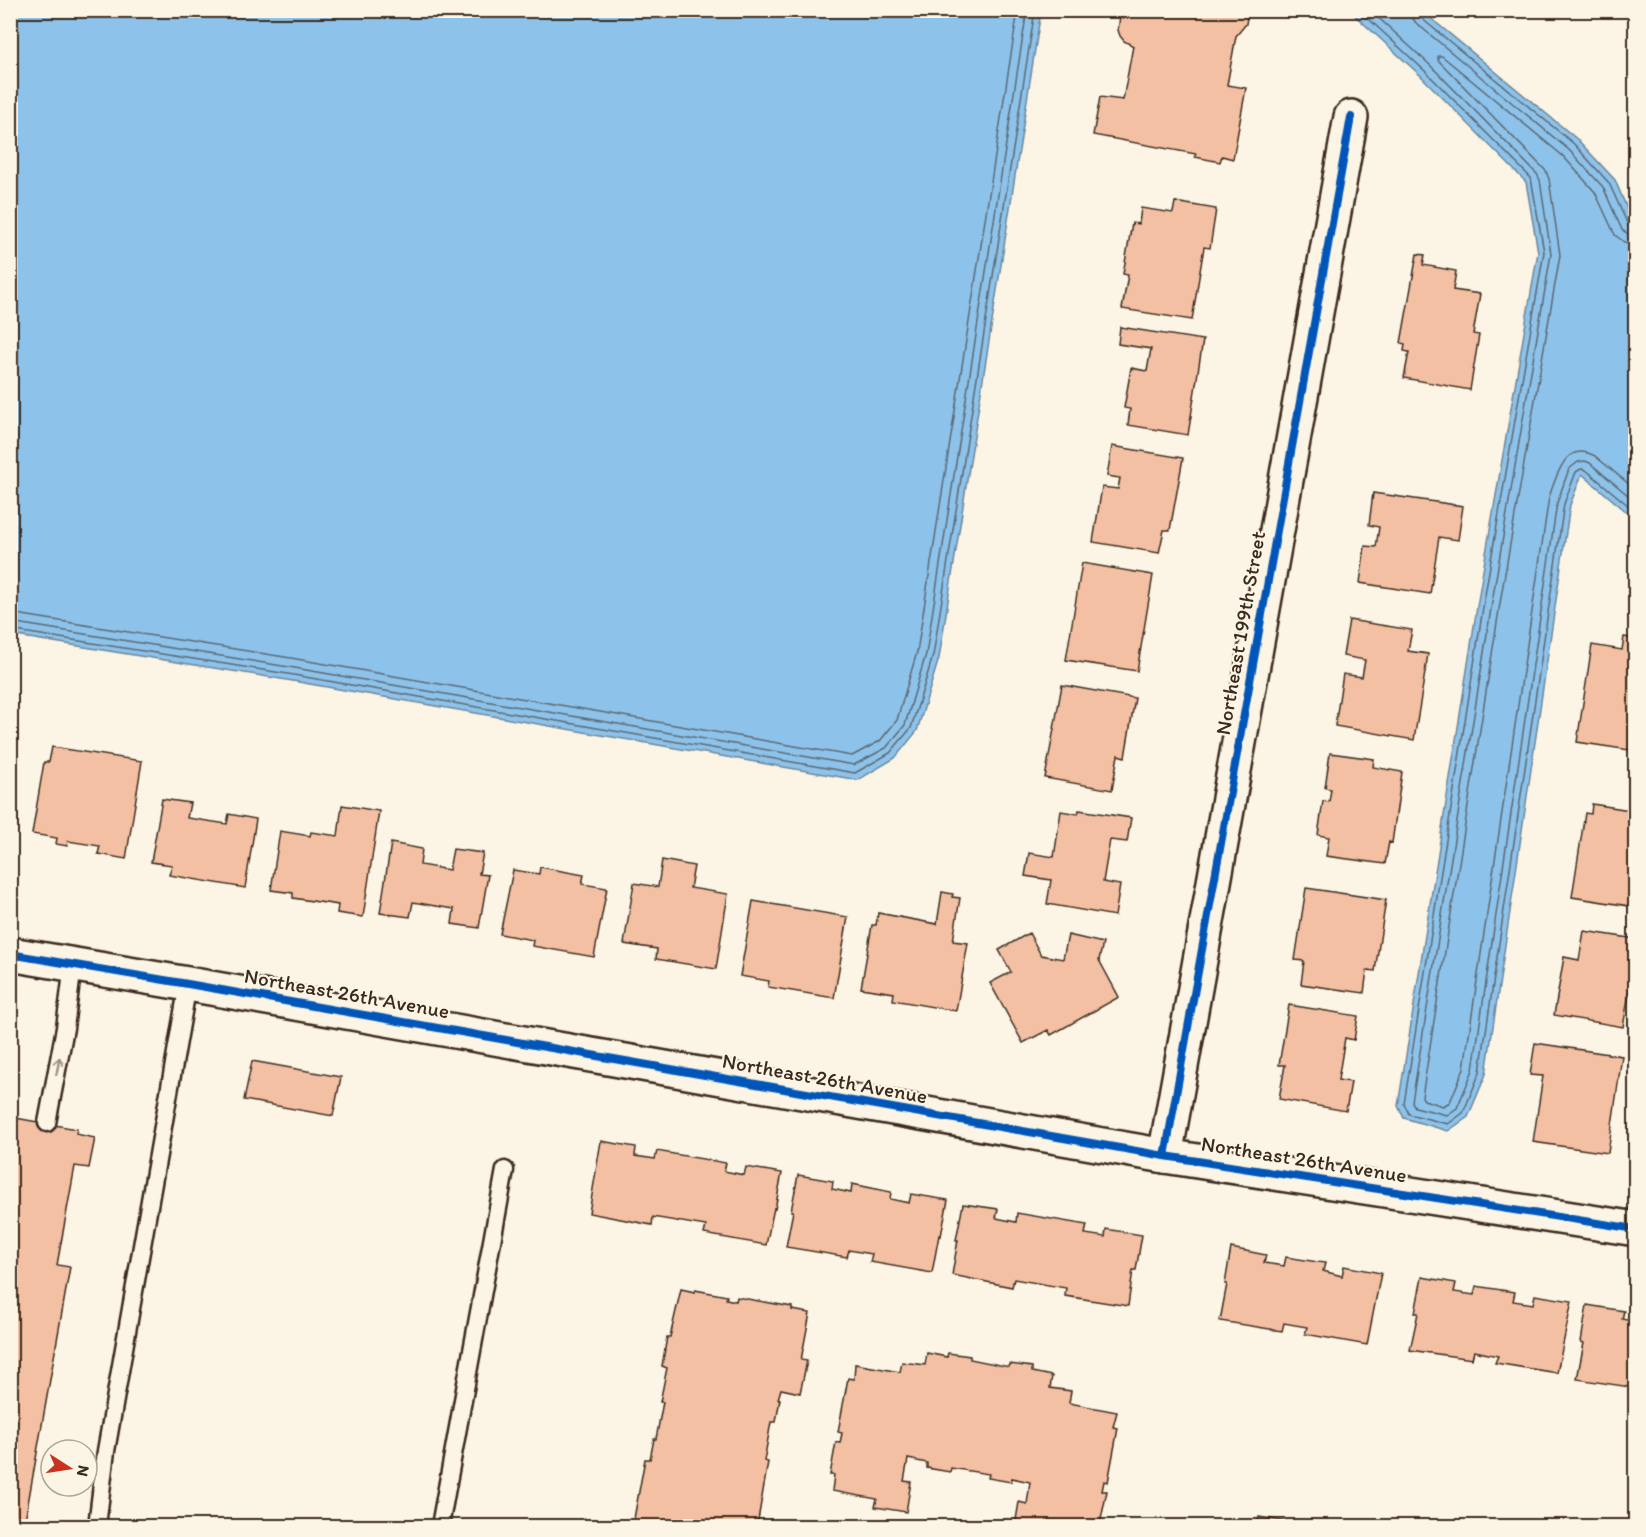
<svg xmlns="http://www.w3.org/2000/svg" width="1646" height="1537" font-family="Itim,sans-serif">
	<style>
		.water { fill: #8dc3eb; stroke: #6c8699; stroke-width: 1.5 }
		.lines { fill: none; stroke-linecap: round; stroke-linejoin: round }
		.shore { stroke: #5c6770; stroke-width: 1.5 }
		.building { fill: #f3c0a4; stroke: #3b2a1e; stroke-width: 1.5 }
		.service-casing { stroke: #3b2a1e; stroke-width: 21 }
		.minor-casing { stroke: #3b2a1e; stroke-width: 38 }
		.tertiary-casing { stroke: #3b2a1e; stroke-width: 38 }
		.service { stroke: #fcf5e5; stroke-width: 16 }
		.minor { stroke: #fcf5e5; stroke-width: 33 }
		.tertiary { stroke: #fcf5e5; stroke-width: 33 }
		.cycleway-casing { stroke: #fcf5e5; stroke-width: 11 }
		.cycleway { stroke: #0057b8; stroke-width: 8 }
		.oneway { stroke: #9c9082 }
		.labels { text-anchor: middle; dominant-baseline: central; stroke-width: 4.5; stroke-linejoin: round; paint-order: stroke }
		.street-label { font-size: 21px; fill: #3b2a1e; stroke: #fcf5e5 }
	</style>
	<rect width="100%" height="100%" fill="#fcf5e5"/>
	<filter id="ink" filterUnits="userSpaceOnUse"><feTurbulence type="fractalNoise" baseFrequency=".0167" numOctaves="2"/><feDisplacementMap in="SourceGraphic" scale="12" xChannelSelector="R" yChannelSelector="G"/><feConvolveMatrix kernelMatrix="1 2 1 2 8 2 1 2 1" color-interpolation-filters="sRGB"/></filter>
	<g filter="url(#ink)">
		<path class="water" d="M 10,11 L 1041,11 L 939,658 L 917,731 L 895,758 L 858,780 L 287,680 L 11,635 Z
			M 1350,11 L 1422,11 L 1578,140 L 1615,180 L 1635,228 L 1635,519 L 1582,474 L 1570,505 L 1486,1074 L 1468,1117 L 1448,1131 L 1404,1118 L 1398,1106 L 1480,588 L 1538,252 L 1526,182 L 1420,75 Z"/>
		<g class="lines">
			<path class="shore" d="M 1359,10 L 1425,71 L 1531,178 L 1544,252 L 1486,589 L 1404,1104 L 1409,1114 L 1448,1124 L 1463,1113 L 1480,1072 L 1564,504 L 1576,472 L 1581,469 L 1586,470 L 1636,512
				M 1370,10 L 1430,65 L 1537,174 L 1540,180 L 1551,254 L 1494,590 L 1412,1102 L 1415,1107 L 1447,1115 L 1457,1108 L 1473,1070 L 1557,503 L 1569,469 L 1578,462 L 1585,461 L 1590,463 L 1636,502
				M 1411,10 L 1412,17 L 1416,23 L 1569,150 L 1603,187 L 1622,230 L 1628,234 L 1636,236
				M 1419,10 L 1421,18 L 1574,144 L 1609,183 L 1628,225 L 1631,227 L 1636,228
				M 1636,245 L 1624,242 L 1615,235 L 1595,192 L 1563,156 L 1442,56 L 1438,56 L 1438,60 L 1546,171 L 1549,179 L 1560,255 L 1502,591 L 1422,1097 L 1424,1100 L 1443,1106 L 1450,1102 L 1464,1068 L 1549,497 C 1557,476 1564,440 1595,456 L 1636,490
				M 10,613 L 291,658 L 852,756 L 880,741 L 897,720 L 917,652 L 1018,10
				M 10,622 L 289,667 L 854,765 L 886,748 L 905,725 L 926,654 L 1027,10
				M 10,630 L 288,674 L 855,773 L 890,753 L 911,728 L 933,656 L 1035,10"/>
		</g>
		<path class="building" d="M 1126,10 L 1248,10 L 1246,24 L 1236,36 L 1227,85 L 1246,88 L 1233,159 L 1222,156 L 1220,162 L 1195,157 L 1196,154 L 1093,135 L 1100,97 L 1123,100 L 1133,46 L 1124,41 L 1120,36 L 1118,30 L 1120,17 Z
			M 1175,202 L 1216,209 L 1210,248 L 1204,247 L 1192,320 L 1122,309 L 1128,275 L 1123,274 L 1132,223 L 1139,224 L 1141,208 L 1173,213 Z
			M 1417,254 L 1425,255 L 1423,265 L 1456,271 L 1453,290 L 1480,294 L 1473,334 L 1479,335 L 1470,390 L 1404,378 L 1409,352 L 1404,351 L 1405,344 L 1401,343 Z
			M 1120,327 L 1203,340 L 1188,435 L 1128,425 L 1130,409 L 1124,408 L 1131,368 L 1147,371 L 1151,349 L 1118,344 Z
			M 1112,446 L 1183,458 L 1170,530 L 1164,530 L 1159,553 L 1093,542 L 1102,487 L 1118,489 L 1120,478 L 1107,476 Z
			M 1373,493 L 1463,506 L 1458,540 L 1439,537 L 1430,594 L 1360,583 L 1365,546 L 1376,547 L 1379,527 L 1369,525 Z
			M 1082,563 L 1153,575 L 1137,671 L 1066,660 Z
			M 1349,620 L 1412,630 L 1408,651 L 1428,654 L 1414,740 L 1335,726 L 1343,674 L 1362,677 L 1365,660 L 1343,656 Z
			M 1624,637 L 1636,639 L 1636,751 L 1577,742 L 1592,645 L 1622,650 Z
			M 1062,685 L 1135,698 L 1125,757 L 1118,755 L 1112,790 L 1045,778 Z
			M 52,747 L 142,761 L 126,859 L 98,854 L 100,846 L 68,841 L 67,846 L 56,844 L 57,838 L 32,834 L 44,762 L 49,762 Z
			M 1330,753 L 1374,759 L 1373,767 L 1402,772 L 1392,843 L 1389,842 L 1385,864 L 1326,856 L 1329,837 L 1318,835 L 1323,801 L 1329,802 L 1331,789 L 1325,788 Z
			M 10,780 L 17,781 L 10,821 Z
			M 162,799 L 190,803 L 187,818 L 227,824 L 229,814 L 256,819 L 245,888 L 169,875 L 172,865 L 151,862 Z
			M 1592,804 L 1636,811 L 1636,907 L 1572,897 L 1585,813 L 1591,814 Z
			M 342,805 L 379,811 L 363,917 L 337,913 L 338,905 L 293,898 L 293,893 L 271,890 L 280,831 L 310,836 L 311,832 L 338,836 Z
			M 1079,810 L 1131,818 L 1127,842 L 1110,840 L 1103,882 L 1120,885 L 1115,916 L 1047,904 L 1051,880 L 1025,876 L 1029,853 L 1054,857 L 1061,811 L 1078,814 Z
			M 391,843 L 422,849 L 420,865 L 449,870 L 453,849 L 483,853 L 479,874 L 488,875 L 479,928 L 452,924 L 454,909 L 413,902 L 410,917 L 380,913 Z
			M 662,860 L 694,866 L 690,888 L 728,894 L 716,969 L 656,959 L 657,949 L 624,944 L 634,883 L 658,887 Z
			M 540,867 L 584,875 L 582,884 L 607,888 L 594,957 L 532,946 L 533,940 L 500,934 L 513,870 L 539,874 Z
			M 1306,888 L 1386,900 L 1375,971 L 1367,970 L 1364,993 L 1301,984 L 1304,961 L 1295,960 Z
			M 942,892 L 953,894 L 952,897 L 960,898 L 953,941 L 968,943 L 956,1011 L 893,1000 L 894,993 L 861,988 L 872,925 L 876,925 L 878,913 L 937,924 Z
			M 753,901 L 848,917 L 834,998 L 768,987 L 769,981 L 740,976 Z
			M 1584,931 L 1636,939 L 1636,955 L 1623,1027 L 1554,1015 L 1564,957 L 1579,960 Z
			M 1029,933 L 1041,955 L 1063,959 L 1068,935 L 1103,943 L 1099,960 L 1119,997 L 1051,1035 L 1048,1030 L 1023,1043 L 990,983 L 1011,972 L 999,950 Z
			M 1289,1005 L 1358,1016 L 1354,1040 L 1345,1038 L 1338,1080 L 1351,1082 L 1346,1111 L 1279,1099 L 1285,1065 L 1279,1065 Z
			M 1535,1043 L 1622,1056 L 1608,1153 L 1533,1142 L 1543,1076 L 1530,1075 Z
			M 252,1061 L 341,1077 L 333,1116 L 244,1100 Z
			M 10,1117 L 77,1129 L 76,1134 L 95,1138 L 89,1168 L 75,1166 L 57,1265 L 70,1267 L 24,1526 L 10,1526 Z
			M 601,1141 L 636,1147 L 635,1156 L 655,1159 L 657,1151 L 726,1163 L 724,1171 L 744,1175 L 746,1167 L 782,1173 L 775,1209 L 774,1208 L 766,1245 L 704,1234 L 706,1226 L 653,1217 L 652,1225 L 589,1213 Z
			M 798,1175 L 833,1181 L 832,1189 L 851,1193 L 852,1184 L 891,1192 L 890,1199 L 909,1203 L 911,1194 L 948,1200 L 941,1236 L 939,1235 L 932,1273 L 870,1262 L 872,1254 L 849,1250 L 847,1257 L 786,1247 L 793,1211 L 791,1211 Z
			M 963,1204 L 998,1209 L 996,1218 L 1016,1222 L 1017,1213 L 1087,1225 L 1085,1234 L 1105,1237 L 1106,1229 L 1142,1235 L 1136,1270 L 1133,1270 L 1128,1306 L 1065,1296 L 1066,1288 L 1014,1279 L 1012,1287 L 952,1275 L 958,1240 L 956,1240 Z
			M 1231,1248 L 1266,1255 L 1264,1263 L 1284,1266 L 1286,1257 L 1325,1263 L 1323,1271 L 1342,1276 L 1344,1266 L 1381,1273 L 1367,1345 L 1305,1334 L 1307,1327 L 1284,1323 L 1282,1331 L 1220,1321 L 1227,1284 L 1225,1284 Z
			M 1422,1277 L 1456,1283 L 1454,1292 L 1474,1295 L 1476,1286 L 1515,1292 L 1513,1301 L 1533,1304 L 1535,1295 L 1572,1301 L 1557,1373 L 1495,1363 L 1498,1356 L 1474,1351 L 1472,1359 L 1410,1350 L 1418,1313 L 1415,1313 Z
			M 681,1289 L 695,1292 L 695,1290 L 727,1296 L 726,1299 L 736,1301 L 737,1297 L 792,1307 L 792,1310 L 810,1313 L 801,1360 L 807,1361 L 800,1393 L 781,1389 L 778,1399 L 780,1399 L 776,1422 L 771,1422 L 764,1461 L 768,1462 L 757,1526 L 639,1526 L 639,1525 L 633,1524 L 645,1459 L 650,1459 L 654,1439 L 656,1439 L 663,1402 L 660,1402 L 667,1368 L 662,1366 L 667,1337 L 670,1337 Z
			M 1587,1305 L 1624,1311 L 1622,1319 L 1636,1322 L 1636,1388 L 1577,1379 L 1584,1343 L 1581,1342 Z
			M 927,1353 L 947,1357 L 948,1353 L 970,1356 L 970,1359 L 1009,1367 L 1010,1364 L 1032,1367 L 1032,1372 L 1052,1376 L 1050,1388 L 1071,1391 L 1069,1403 L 1117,1412 L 1113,1427 L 1118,1428 L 1108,1482 L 1104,1481 L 1102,1491 L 1107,1491 L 1100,1524 L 1097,1523 L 1096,1526 L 1015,1526 L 1019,1502 L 1027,1504 L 1030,1482 L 1012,1478 L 1011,1482 L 988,1478 L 989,1474 L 951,1468 L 950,1472 L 927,1468 L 927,1463 L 908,1459 L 904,1481 L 911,1482 L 906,1512 L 875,1507 L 877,1499 L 832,1491 L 834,1475 L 830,1475 L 836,1442 L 840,1443 L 842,1433 L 838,1432 L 848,1378 L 854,1379 L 855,1364 L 900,1372 L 902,1362 L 925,1365 Z
			M 1259,1517 L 1314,1526 L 1257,1526 Z"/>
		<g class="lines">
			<defs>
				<path id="service" d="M 47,1123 L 65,1028 L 73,965
					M 97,1526 L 106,1451 L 188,984
					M 440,1526 L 505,1170"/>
				<path id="minor" d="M 1165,1156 L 1351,117"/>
				<path id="tertiary" d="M 10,954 L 188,984 L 1165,1156 L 1636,1229"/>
			</defs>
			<use href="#service" class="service-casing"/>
			<use href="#minor" class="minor-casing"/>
			<use href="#tertiary" class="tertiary-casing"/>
			<use href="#service" class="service"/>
			<use href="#minor" class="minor"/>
			<use href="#tertiary" class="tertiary"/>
			<defs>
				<path id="cycleway" d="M 10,954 L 188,984 L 1165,1156 L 1636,1229
					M 1165,1156 L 1351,117"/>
			</defs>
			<use href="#cycleway" class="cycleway-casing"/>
			<use href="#cycleway" class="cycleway"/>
		</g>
		<defs><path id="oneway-shaft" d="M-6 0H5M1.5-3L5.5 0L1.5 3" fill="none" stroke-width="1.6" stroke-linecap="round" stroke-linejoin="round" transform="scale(1.5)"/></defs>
		<use class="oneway" href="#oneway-shaft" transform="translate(58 1066) rotate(-79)"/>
	</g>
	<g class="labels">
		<g class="street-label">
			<text transform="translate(1240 633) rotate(-80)">Northeast 199th Street</text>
			<text transform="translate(347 993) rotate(10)">Northeast 26th Avenue</text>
			<text transform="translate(825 1078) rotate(10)">Northeast 26th Avenue</text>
			<text transform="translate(1304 1159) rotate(9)">Northeast 26th Avenue</text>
		</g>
	</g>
	<rect width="1646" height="1537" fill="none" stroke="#fcf5e5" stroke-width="36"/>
	<rect x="18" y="18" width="1610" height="1501" fill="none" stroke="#3b2a1e" stroke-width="2" filter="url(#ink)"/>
	<g transform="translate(69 1468) rotate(102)"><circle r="28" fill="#fcf5e5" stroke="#afa495" stroke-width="1.5"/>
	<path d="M0-4.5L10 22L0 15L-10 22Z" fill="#c8321e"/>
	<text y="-9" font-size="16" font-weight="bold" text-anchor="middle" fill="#3b2a1e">N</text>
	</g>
</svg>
